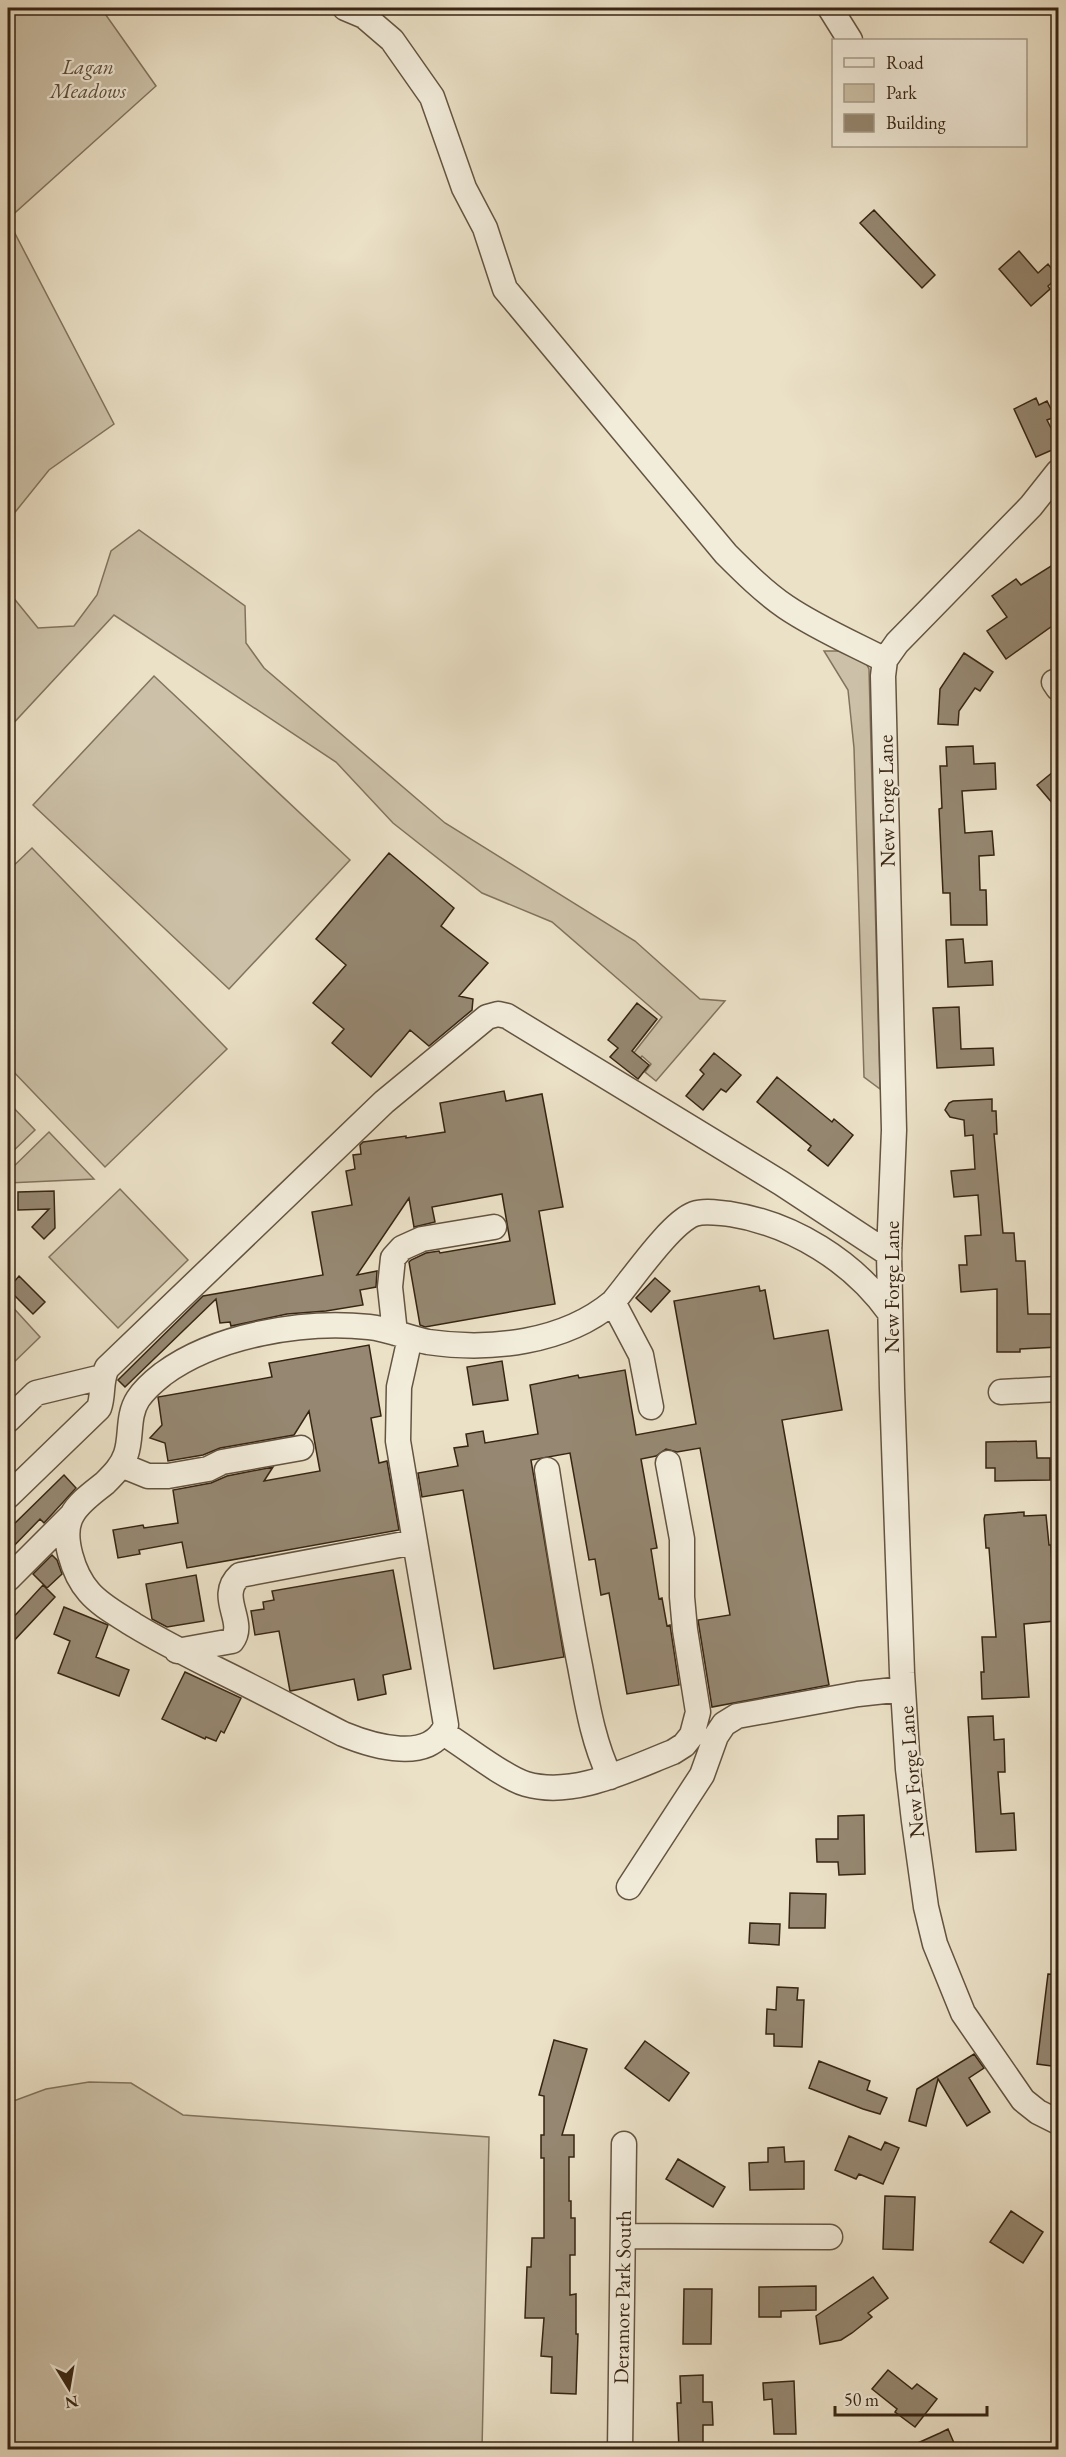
<svg xmlns="http://www.w3.org/2000/svg" width="1066" height="2457" font-family="'EB Garamond',serif">
	<style>
		.green { fill: #ccc1a8; stroke: #82735e; stroke-width: 1.5 }
		.building { fill: #958771; stroke: #372513; stroke-width: 1.5 }
		.lines { fill: none; stroke-linecap: round; stroke-linejoin: round }
		.minor-casing { stroke: #645440; stroke-width: 27 }
		.minor { stroke: #f2ecdb; stroke-width: 24 }
		.labels { text-anchor: middle; dominant-baseline: central; stroke-width: 4.5; stroke-linejoin: round; paint-order: stroke }
		.park-label { font-size: 21px; font-style: italic; fill: #5c4c38; stroke: #f2ecdb }
		.street-label { font-size: 21px; fill: #372513; stroke: #f2ecdb }
	</style>
	<rect width="100%" height="100%" fill="#ebe1c7"/>
	<filter id="stains"><feTurbulence type="fractalNoise" baseFrequency=".00333" numOctaves="4"/><feColorMatrix values="0 0 0 0 .2 0 0 0 0 .09 0 0 0 0 .02 0 0 0 .5 -.17"/></filter>
	<radialGradient id="worn" r=".72"><stop offset=".6" stop-color="#630" stop-opacity="0"/><stop offset="1" stop-color="#630" stop-opacity=".3"/></radialGradient>
	<path class="green" d="M 8,8 L 101,8 L 156,86 L 8,219 Z
		M 8,220 L 114,424 L 49,470 L 12,516 L 12,596 L 38,628 L 74,626 L 97,595 L 111,551 L 139,530 L 245,606 L 246,643 L 264,668 L 445,823 L 635,941 L 700,999 L 725,1001 L 656,1081 L 645,1072 L 651,1064 L 642,1056 L 635,1064 L 629,1059 L 662,1017 L 552,922 L 482,893 L 393,823 L 336,762 L 114,615 L 8,729 Z
		M 824,651 L 848,651 L 862,656 L 869,669 L 880,1089 L 864,1077 L 854,748 L 848,690 Z
		M 154,676 L 350,860 L 229,989 L 33,805 Z
		M 32,848 L 227,1049 L 105,1167 L 8,1066 L 8,871 Z
		M 8,1102 L 35,1130 L 8,1156 Z
		M 49,1132 L 94,1179 L 8,1183 L 8,1172 Z
		M 120,1189 L 188,1260 L 118,1328 L 49,1257 Z
		M 8,1302 L 40,1337 L 8,1368 Z
		M 89,2082 L 131,2083 L 183,2115 L 489,2137 L 482,2449 L 8,2449 L 8,2103 L 46,2089 Z"/>
	<path class="building" d="M 874,210 L 935,275 L 922,288 L 860,223 Z
		M 1019,251 L 1038,273 L 1048,264 L 1058,277 L 1048,286 L 1050,289 L 1031,306 L 999,269 Z
		M 1036,398 L 1039,405 L 1047,401 L 1055,417 L 1047,420 L 1059,444 L 1059,447 L 1036,457 L 1014,409 Z
		M 1059,561 L 1059,621 L 1006,659 L 987,631 L 1007,617 L 992,596 L 1016,579 L 1021,585 Z
		M 964,653 L 993,672 L 980,691 L 975,688 L 959,711 L 958,725 L 938,724 L 940,689 Z
		M 973,746 L 974,764 L 995,763 L 996,789 L 962,791 L 965,833 L 992,831 L 994,855 L 979,856 L 980,890 L 986,890 L 987,925 L 951,925 L 950,893 L 943,893 L 939,809 L 942,808 L 940,766 L 947,766 L 946,747 Z
		M 1059,767 L 1059,811 L 1037,785 Z
		M 389,853 L 454,908 L 441,926 L 488,963 L 459,996 L 473,999 L 472,1010 L 429,1046 L 410,1030 L 371,1077 L 332,1043 L 344,1029 L 313,1003 L 346,965 L 316,939 Z
		M 963,939 L 965,963 L 992,961 L 993,985 L 948,987 L 946,940 Z
		M 637,1003 L 657,1019 L 632,1051 L 649,1065 L 638,1079 L 610,1057 L 618,1048 L 608,1040 Z
		M 959,1007 L 961,1049 L 993,1048 L 994,1065 L 937,1068 L 933,1008 Z
		M 714,1053 L 741,1075 L 726,1092 L 721,1089 L 703,1110 L 686,1096 L 704,1074 L 700,1070 Z
		M 777,1077 L 832,1122 L 834,1119 L 853,1135 L 828,1166 L 808,1150 L 811,1146 L 757,1102 Z
		M 504,1091 L 506,1101 L 542,1094 L 563,1207 L 539,1211 L 555,1304 L 425,1327 L 420,1325 L 409,1262 L 411,1260 L 426,1253 L 439,1251 L 440,1253 L 510,1241 L 502,1194 L 432,1207 L 435,1222 L 414,1227 L 409,1198 L 357,1275 L 377,1271 L 376,1287 L 360,1290 L 363,1305 L 326,1311 L 287,1314 L 231,1326 L 230,1322 L 220,1323 L 216,1299 L 125,1387 L 118,1380 L 203,1296 L 323,1275 L 312,1212 L 352,1205 L 346,1171 L 355,1169 L 353,1155 L 361,1154 L 360,1145 L 363,1142 L 406,1136 L 406,1138 L 445,1132 L 440,1103 Z
		M 992,1099 L 992,1111 L 996,1111 L 997,1134 L 994,1134 L 1003,1233 L 1014,1233 L 1016,1261 L 1025,1261 L 1028,1314 L 1057,1314 L 1059,1347 L 1020,1349 L 1020,1352 L 997,1352 L 997,1289 L 961,1292 L 959,1265 L 967,1265 L 965,1236 L 981,1235 L 978,1195 L 954,1197 L 951,1171 L 975,1169 L 973,1135 L 965,1136 L 964,1120 L 950,1117 L 945,1110 L 949,1103 L 953,1101 Z
		M 54,1191 L 55,1228 L 44,1239 L 32,1227 L 49,1209 L 18,1210 L 18,1192 Z
		M 19,1276 L 45,1302 L 33,1314 L 8,1289 Z
		M 655,1278 L 670,1291 L 651,1312 L 636,1298 Z
		M 759,1286 L 760,1291 L 765,1290 L 774,1339 L 828,1330 L 842,1410 L 782,1420 L 829,1685 L 712,1707 L 698,1620 L 730,1615 L 700,1448 L 677,1452 L 666,1449 L 656,1456 L 641,1459 L 657,1548 L 651,1549 L 659,1599 L 662,1598 L 667,1626 L 670,1625 L 679,1685 L 627,1694 L 609,1593 L 601,1595 L 595,1559 L 589,1560 L 570,1453 L 531,1460 L 564,1657 L 494,1669 L 463,1490 L 422,1497 L 418,1473 L 458,1466 L 454,1448 L 468,1446 L 466,1434 L 483,1431 L 485,1443 L 538,1434 L 530,1385 L 578,1375 L 579,1378 L 625,1370 L 636,1435 L 696,1424 L 674,1301 Z
		M 369,1345 L 381,1416 L 371,1418 L 379,1463 L 387,1461 L 399,1530 L 187,1568 L 182,1542 L 139,1550 L 140,1554 L 118,1558 L 113,1530 L 143,1525 L 144,1528 L 178,1523 L 173,1490 L 211,1483 L 227,1476 L 273,1467 L 264,1481 L 320,1471 L 309,1411 L 294,1435 L 220,1448 L 203,1455 L 168,1461 L 165,1443 L 150,1438 L 162,1425 L 158,1397 L 272,1377 L 269,1363 Z
		M 502,1361 L 508,1400 L 473,1405 L 467,1367 Z
		M 1036,1441 L 1037,1458 L 1050,1458 L 1050,1480 L 995,1481 L 995,1468 L 986,1468 L 986,1442 Z
		M 64,1475 L 76,1488 L 44,1523 L 40,1519 L 8,1552 L 8,1530 Z
		M 1024,1512 L 1024,1516 L 1046,1515 L 1049,1545 L 1051,1545 L 1055,1621 L 1024,1624 L 1029,1697 L 982,1699 L 981,1672 L 984,1672 L 982,1637 L 996,1637 L 989,1548 L 986,1548 L 984,1519 L 985,1515 Z
		M 52,1555 L 57,1560 L 62,1574 L 47,1588 L 33,1574 Z
		M 393,1570 L 411,1669 L 383,1675 L 386,1694 L 358,1700 L 354,1679 L 290,1691 L 279,1631 L 255,1635 L 251,1611 L 264,1609 L 263,1602 L 274,1600 L 272,1591 Z
		M 196,1575 L 204,1621 L 167,1627 L 152,1619 L 146,1584 Z
		M 43,1585 L 55,1597 L 8,1647 L 8,1623 Z
		M 64,1607 L 108,1625 L 96,1657 L 129,1670 L 119,1696 L 58,1673 L 70,1641 L 54,1634 Z
		M 185,1672 L 241,1698 L 224,1733 L 221,1731 L 216,1741 L 206,1737 L 205,1739 L 162,1719 Z
		M 993,1716 L 994,1740 L 1004,1739 L 1005,1772 L 998,1772 L 1001,1814 L 1014,1813 L 1016,1850 L 976,1852 L 968,1717 Z
		M 864,1815 L 865,1874 L 839,1875 L 838,1862 L 817,1862 L 816,1839 L 838,1839 L 838,1816 Z
		M 790,1893 L 826,1894 L 825,1928 L 789,1928 Z
		M 750,1923 L 780,1924 L 779,1945 L 749,1943 Z
		M 1048,1974 L 1059,1975 L 1059,2067 L 1037,2064 Z
		M 777,1987 L 798,1988 L 797,2000 L 804,2000 L 802,2047 L 774,2046 L 774,2034 L 766,2034 L 767,2009 L 776,2010 Z
		M 554,2040 L 587,2049 L 562,2135 L 574,2135 L 574,2157 L 569,2157 L 569,2201 L 571,2201 L 571,2218 L 575,2218 L 575,2255 L 570,2255 L 570,2295 L 576,2294 L 576,2334 L 578,2334 L 576,2394 L 551,2393 L 552,2357 L 541,2356 L 544,2318 L 525,2318 L 527,2267 L 531,2267 L 532,2238 L 544,2238 L 544,2158 L 541,2158 L 541,2135 L 544,2135 L 544,2096 L 539,2095 Z
		M 645,2041 L 689,2073 L 669,2101 L 625,2068 Z
		M 974,2054 L 984,2068 L 969,2078 L 990,2112 L 967,2126 L 938,2079 L 926,2126 L 909,2121 L 917,2089 Z
		M 819,2061 L 870,2081 L 867,2090 L 887,2098 L 880,2114 L 863,2109 L 809,2088 Z
		M 849,2136 L 881,2150 L 885,2142 L 899,2148 L 883,2184 L 859,2174 L 856,2179 L 835,2170 Z
		M 784,2147 L 785,2162 L 804,2161 L 804,2189 L 750,2190 L 749,2163 L 768,2162 L 768,2148 Z
		M 678,2159 L 725,2187 L 713,2207 L 666,2179 Z
		M 885,2196 L 915,2197 L 913,2250 L 883,2249 Z
		M 1011,2211 L 1043,2232 L 1023,2263 L 990,2242 Z
		M 873,2277 L 888,2298 L 868,2313 L 872,2317 L 852,2333 L 841,2340 L 820,2344 L 816,2316 Z
		M 816,2286 L 816,2310 L 781,2311 L 781,2317 L 759,2317 L 759,2287 Z
		M 684,2289 L 712,2289 L 711,2344 L 683,2344 Z
		M 888,2370 L 912,2389 L 917,2384 L 937,2399 L 915,2427 L 895,2412 L 897,2409 L 872,2389 Z
		M 703,2375 L 703,2402 L 712,2402 L 713,2425 L 703,2425 L 703,2450 L 679,2450 L 677,2403 L 681,2403 L 680,2376 Z
		M 794,2381 L 796,2434 L 774,2434 L 772,2399 L 764,2400 L 763,2383 Z
		M 948,2429 L 957,2450 L 902,2450 L 940,2433 Z"/>
	<g class="lines">
		<defs>
			<path id="minor" d="M 345,8 L 364,16 L 392,40 L 432,97 L 464,188 L 485,228 L 505,289 L 726,554 C 744,572 764,592 786,607 C 817,628 852,643 885,660
				M 830,8 L 850,40
				M 1058,472 L 1031,506 L 897,643 L 885,660 L 883,676 L 894,1130 L 889,1254 L 892,1389 L 902,1673 L 908,1769 L 914,1821 L 926,1907 L 935,1944 L 963,2013 L 1023,2100 L 1038,2112 L 1058,2122
				M 1054,682 L 1058,688
				M 613,1302 L 641,1355 L 651,1407
				M 395,1333 L 390,1287 L 393,1258 L 402,1248 L 422,1239 L 494,1227
				M 410,1338 L 399,1387 L 398,1441 L 446,1725 C 431,1764 372,1746 343,1734 C 302,1713 261,1691 220,1671 C 190,1656 162,1642 134,1625 C 119,1615 101,1606 89,1592 C 74,1575 60,1536 72,1515 C 79,1502 94,1492 105,1483 C 114,1474 122,1466 126,1454 C 132,1437 127,1416 138,1399 C 144,1390 154,1381 163,1374 C 216,1335 304,1320 369,1327 C 389,1329 408,1338 428,1342 C 490,1351 564,1343 613,1302 C 631,1281 670,1223 694,1214 C 705,1210 718,1213 730,1214 C 793,1224 853,1261 890,1313
				M 1001,1392 L 1058,1389
				M 8,1420 L 36,1393 L 102,1377
				M 121,1465 L 148,1476 L 168,1476 L 208,1469 L 222,1462 L 301,1448
				M 547,1470 C 557,1535 567,1601 580,1666 C 587,1703 593,1742 610,1777
				M 8,1496 L 99,1408 C 104,1394 100,1381 107,1368 L 384,1102 L 487,1017 L 498,1014 L 507,1016 L 781,1183 L 889,1254
				M 8,1579 L 72,1515
				M 177,1651 L 232,1641 C 247,1621 216,1597 240,1575 L 415,1542
				M 443,1733 C 465,1746 504,1778 526,1784 C 574,1798 629,1769 673,1752 L 684,1745 L 692,1735 L 698,1712 L 685,1630 L 682,1597 L 682,1539 L 668,1463
				M 629,1887 L 702,1775 L 716,1736 L 724,1724 L 737,1716 L 858,1694 L 903,1689
				M 623,2236 L 830,2237
				M 620,2450 L 624,2144"/>
		</defs>
		<use href="#minor" class="minor-casing"/>
		<use href="#minor" class="minor"/>
	</g>
	<g class="labels">
		<g class="park-label">
			<text x="88" y="66">Lagan<tspan x="88" dy="24">Meadows</tspan></text>
		</g>
		<g class="street-label">
			<text transform="translate(886 801) rotate(-91)">New Forge Lane</text>
			<text transform="translate(891 1287) rotate(-90)">New Forge Lane</text>
			<text transform="translate(911 1772) rotate(-95)">New Forge Lane</text>
			<text transform="translate(622 2297) rotate(-89)">Deramore Park South</text>
		</g>
	</g>
	<rect width="1066" height="2457" fill="none" stroke="#ebe1c7" stroke-width="30"/>
	<rect x="9" y="9" width="1048" height="2439" fill="none" stroke="#372513" stroke-width="3"/>
	<rect x="15" y="15" width="1036" height="2427" fill="none" stroke="#372513" stroke-width="1.5"/>
	<rect x="832" y="39" width="195" height="108" fill="#f2ecdb" stroke="#a79c8b" stroke-width="1.5"/>
	<rect x="844" y="58" width="30" height="9" fill="#f2ecdb" stroke="#a79c8b" stroke-width="1.5"/>
	<text x="886" y="69" font-size="18" fill="#372513">Road</text>
	<rect x="844" y="84" width="30" height="18" fill="#ccc1a8" stroke="#a79c8b" stroke-width="1.5"/>
	<text x="886" y="99" font-size="18" fill="#372513">Park</text>
	<rect x="844" y="114" width="30" height="18" fill="#958771" stroke="#a79c8b" stroke-width="1.5"/>
	<text x="886" y="129" font-size="18" fill="#372513">Building</text>
	<g transform="translate(69 2388) rotate(169)" stroke="#f2ecdb" stroke-width="4.5" paint-order="stroke">
	<path d="M0-4.5L10 22L0 15L-10 22Z" fill="#372513"/>
	<text y="-9" font-size="16" font-weight="bold" text-anchor="middle" fill="#372513">N</text>
	</g>
	<path d="M835 2406v9h152v-9" fill="none" stroke="#372513" stroke-width="3"/>
	<text x="844" y="2406" font-size="18" fill="#372513" stroke="#f2ecdb" stroke-width="4.5" paint-order="stroke">50 m</text>
	<rect width="100%" height="100%" filter="url(#stains)"/>
	<rect width="100%" height="100%" fill="url(#worn)"/>
</svg>
